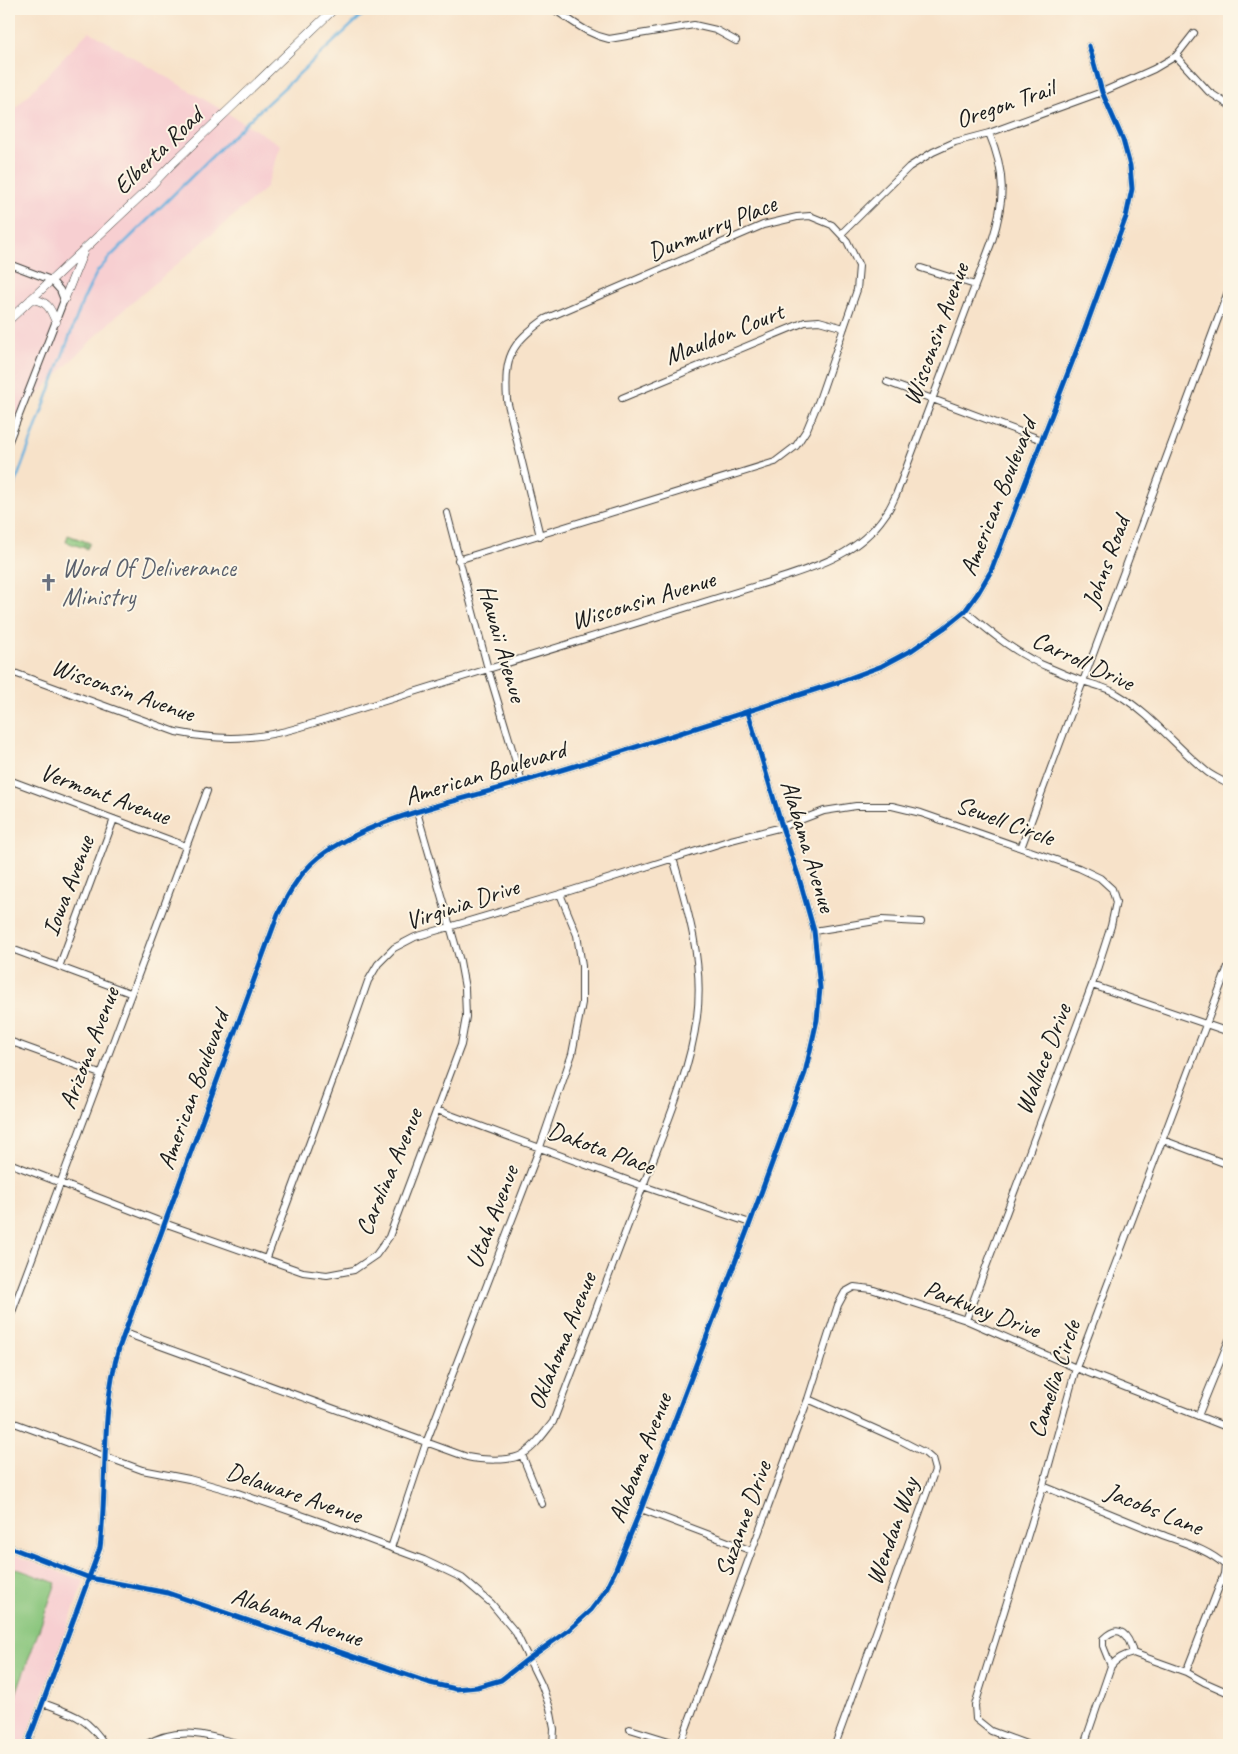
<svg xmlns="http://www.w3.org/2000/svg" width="1238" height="1754" font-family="Caveat,sans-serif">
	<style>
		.built { fill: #f7cfd1 }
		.cemetery { fill: url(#cemetery-stones); stroke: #52704c }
		.pitch { fill: #88c57c; stroke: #52704c }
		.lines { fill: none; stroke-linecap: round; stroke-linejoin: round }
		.stream { stroke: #66b0de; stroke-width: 2.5 }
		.minor-casing { stroke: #3d3a36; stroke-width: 8 }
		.tertiary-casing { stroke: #3d3a36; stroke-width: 9 }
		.minor { stroke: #fff; stroke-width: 6 }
		.tertiary { stroke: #fff; stroke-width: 8 }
		.cycleway-casing { stroke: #fcf5e5; stroke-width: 8 }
		.cycleway { stroke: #0057b8; stroke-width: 5 }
		.labels { text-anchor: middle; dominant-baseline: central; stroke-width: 4; stroke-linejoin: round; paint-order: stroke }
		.street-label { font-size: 25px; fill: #1c1c1c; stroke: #fcf5e5 }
		.worship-label { font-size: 25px; fill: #5b616d; stroke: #fcf5e5; text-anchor: start }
	</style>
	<defs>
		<pattern id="cemetery-stones" width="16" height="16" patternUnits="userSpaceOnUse" patternTransform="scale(1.25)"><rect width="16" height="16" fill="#88c57c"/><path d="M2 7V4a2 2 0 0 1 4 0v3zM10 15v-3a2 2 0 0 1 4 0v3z" fill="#75a96b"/></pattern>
	</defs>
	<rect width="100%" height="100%" fill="#fcf5e5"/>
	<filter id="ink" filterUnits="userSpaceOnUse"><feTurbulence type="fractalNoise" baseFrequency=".02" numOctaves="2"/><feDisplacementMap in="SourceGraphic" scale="10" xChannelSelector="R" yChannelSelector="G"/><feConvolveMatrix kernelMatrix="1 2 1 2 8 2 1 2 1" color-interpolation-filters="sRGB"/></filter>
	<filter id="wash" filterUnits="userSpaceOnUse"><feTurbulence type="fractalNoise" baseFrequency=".0096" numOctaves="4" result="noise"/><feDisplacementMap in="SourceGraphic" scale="20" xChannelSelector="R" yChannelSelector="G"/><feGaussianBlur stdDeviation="1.12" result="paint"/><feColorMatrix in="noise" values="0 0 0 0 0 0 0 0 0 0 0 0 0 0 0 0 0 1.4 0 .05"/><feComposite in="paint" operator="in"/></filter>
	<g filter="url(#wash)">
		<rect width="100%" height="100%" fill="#f7e2c9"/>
		<path class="built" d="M 89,31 L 281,145 L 266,188 L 113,319 L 9,423 L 9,115 Z
			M 9,1553 L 84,1581 L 24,1745 L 9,1745 Z"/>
		<path class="cemetery" d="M 68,535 L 90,543 L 87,549 L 66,542 Z"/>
		<path class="pitch" d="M 9,1566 L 56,1583 L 13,1702 L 9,1701 Z"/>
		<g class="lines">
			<path class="stream" d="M 9,500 L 83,300 L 97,272 L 112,255 L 246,123 L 369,9"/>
		</g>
	</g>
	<g filter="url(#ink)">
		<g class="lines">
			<defs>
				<path id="minor" d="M 553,9 C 573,21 586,34 609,39 L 694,25 L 716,30 L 736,41
					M 1176,56 L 1209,92 L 1229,105
					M 841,234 L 909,167 L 933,152 L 955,142 L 989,133 L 1102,92 L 1134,78 L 1154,69 L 1176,56 L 1194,33
					M 9,264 L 51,280 L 60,290 L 64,300 L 9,441
					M 921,268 L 975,285
					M 887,382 L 1042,440
					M 622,398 L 805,322 L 819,321 L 844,328
					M 447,513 L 488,669 L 522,782
					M 458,560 L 775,462 L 796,446 L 807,429 L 819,400 L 857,290 L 859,266 L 847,241 L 832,225 L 810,216 L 797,217 L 763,225 L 545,319 C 510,344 504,357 507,400 L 540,536
					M 965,611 C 992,634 1018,655 1050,668 C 1061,673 1071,677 1082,681 C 1094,685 1106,687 1117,694 C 1151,714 1176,747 1206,771 C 1213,777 1222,780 1229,785
					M 9,671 L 176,732 C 221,741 257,740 301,727 L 772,581 C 815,567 858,555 885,515 C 890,509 893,501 896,495 L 992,241 C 1005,200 1006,173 989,133
					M 9,780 L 186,846
					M 1021,848 L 1229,289
					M 814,931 L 882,920 L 921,922
					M 9,948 L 130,993
					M 59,967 L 114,819
					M 1092,985 L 1229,1032
					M 9,1041 L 100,1074
					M 437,1110 L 643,1186 L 750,1223
					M 1163,1140 L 1229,1165
					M 9,1163 L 164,1223 L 303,1272 L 327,1275 L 354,1270 L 376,1255 L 389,1237 L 461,1045 L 466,1017 L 465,988 L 460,961 L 417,812
					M 266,1260 L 341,1058 L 368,981 L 378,964 L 394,948 L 415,937 L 560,894 L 731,840 L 782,827 L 824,811 L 856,806 L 892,806 L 921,813 L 1079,868 L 1100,878 L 1112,889 L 1116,902 L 1111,926 L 1092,985 L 966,1320
					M 9,1320 L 207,791
					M 125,1333 L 467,1457 C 481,1460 511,1462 523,1454 C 535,1447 544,1433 553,1422 C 583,1343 613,1265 643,1186 C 663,1133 690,1073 697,1017 C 704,963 688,909 673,858
					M 808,1399 L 900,1440 L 925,1453 L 932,1459 L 935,1470 L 835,1745
					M 1198,1416 L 1229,1340
					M 9,1421 L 142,1470 L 189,1479 L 235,1492 L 324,1523 L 424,1560 L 462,1578 L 491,1603 L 516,1633 L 542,1686 L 550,1708 L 554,1729 L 553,1745
					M 522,1455 L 542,1504
					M 1043,1486 C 1082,1502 1121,1518 1160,1534 C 1183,1543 1206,1548 1225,1565 L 1224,1574 L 1186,1672
					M 641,1509 L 752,1551
					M 9,1547 L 90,1578 L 168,1593 L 430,1683 L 456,1689 L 477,1687 L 501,1680 L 528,1659 L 569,1630 L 591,1610 L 604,1593 L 616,1569 L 641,1509 L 750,1223 L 805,1073 L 817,1020 L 820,988 L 814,931 L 799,878 L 782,827 L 748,712
					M 391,1548 L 426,1443 L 540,1147 L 572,1054 L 582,1003 L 582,966 L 577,935 L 560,894
					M 1111,1666 L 1103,1646 L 1103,1639 C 1120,1622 1129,1636 1133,1653
					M 43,1703 C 73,1714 87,1717 105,1745
					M 630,1729 L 682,1745
					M 27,1745 L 100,1548 C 108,1481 100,1413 119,1348 L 278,914 C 290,890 303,867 326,852 C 379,816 459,801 521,782 C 628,751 733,716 839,682 L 882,666 L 912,650 L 944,628 L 965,611 L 978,593 L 991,571 L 1085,329 L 1126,217 L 1132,189 L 1130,166 L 1123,140 L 1102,92 L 1089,46
					M 145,1745 C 178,1725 209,1735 243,1745
					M 680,1745 L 808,1399 L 838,1305 L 845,1292 L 854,1287 L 871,1289 L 966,1320 L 1076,1368 L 1229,1428
					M 1029,1745 L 991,1731 L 976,1719 L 975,1705 L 1043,1486 L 1076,1368 L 1229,964
					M 1084,1745 L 1111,1666 C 1117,1658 1124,1655 1133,1653 L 1186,1672 L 1204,1682 L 1229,1693"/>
				<path id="tertiary" d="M 31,299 C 47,301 50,307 56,322
					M 64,300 L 83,253
					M 9,320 L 145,192 L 172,164 L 334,9"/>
			</defs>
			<use href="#minor" class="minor-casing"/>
			<use href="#tertiary" class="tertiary-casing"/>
			<use href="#minor" class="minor"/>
			<use href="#tertiary" class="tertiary"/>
			<defs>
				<path id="cycleway" d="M 9,1547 L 90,1578 L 168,1593 L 430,1683 L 456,1689 L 477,1687 L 501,1680 L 528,1659 L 569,1630 L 591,1610 L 604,1593 L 616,1569 L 641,1509 L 750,1223 L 805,1073 L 817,1020 L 820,988 L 814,931 L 799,878 L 782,827 L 748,712
					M 27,1745 L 100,1548 C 108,1481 100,1413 119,1348 L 278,914 C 290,890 303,867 326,852 C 379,816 459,801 521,782 C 628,751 733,716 839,682 L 882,666 L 912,650 L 944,628 L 965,611 L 978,593 L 991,571 L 1085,329 L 1126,217 L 1132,189 L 1130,166 L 1123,140 L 1102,92 L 1089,46"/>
			</defs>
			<use href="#cycleway" class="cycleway-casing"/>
			<use href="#cycleway" class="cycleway"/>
		</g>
	</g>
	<defs>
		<symbol id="church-bare" viewBox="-9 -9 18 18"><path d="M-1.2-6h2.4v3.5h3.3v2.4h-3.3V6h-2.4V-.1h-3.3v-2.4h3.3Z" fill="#6b7280" stroke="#fcf5e5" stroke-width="2.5" paint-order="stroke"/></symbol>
	</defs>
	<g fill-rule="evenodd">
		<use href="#church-bare" x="36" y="570" width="25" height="25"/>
	</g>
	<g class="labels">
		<g class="street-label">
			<text transform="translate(1005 104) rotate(-19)">Oregon Trail</text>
			<text transform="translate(158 151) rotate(-44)">Elberta Road</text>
			<text transform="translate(712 228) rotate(-22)">Dunmurry Place</text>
			<text transform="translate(724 334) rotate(-22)">Mauldon Court</text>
			<text transform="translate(936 334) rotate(-70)">Wisconsin Avenue</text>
			<text transform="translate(998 497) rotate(-68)">American Boulevard</text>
			<text transform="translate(1106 562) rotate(-70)">Johns Road</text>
			<text transform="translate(643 600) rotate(-17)">Wisconsin Avenue</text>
			<text transform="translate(502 643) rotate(74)">Hawaii Avenue</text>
			<text transform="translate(1083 661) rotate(25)">Carroll Drive</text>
			<text transform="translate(123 690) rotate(19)">Wisconsin Avenue</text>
			<text transform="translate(485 773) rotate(-17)">American Boulevard</text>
			<text transform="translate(105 794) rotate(20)">Vermont Avenue</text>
			<text transform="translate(1005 821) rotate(20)">Sewell Circle</text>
			<text transform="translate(808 846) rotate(73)">Alabama Avenue</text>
			<text transform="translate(68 886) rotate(-69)">Iowa Avenue</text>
			<text transform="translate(462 904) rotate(-18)">Virginia Drive</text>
			<text transform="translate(89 1048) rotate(-69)">Arizona Avenue</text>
			<text transform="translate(1043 1059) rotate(-69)">Wallace Drive</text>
			<text transform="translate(193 1090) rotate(-70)">American Boulevard</text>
			<text transform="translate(601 1148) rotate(20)">Dakota Place</text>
			<text transform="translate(389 1172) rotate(-67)">Carolina Avenue</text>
			<text transform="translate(492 1217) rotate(-69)">Utah Avenue</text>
			<text transform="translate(982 1309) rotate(21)">Parkway Drive</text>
			<text transform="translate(562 1341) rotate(-68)">Oklahoma Avenue</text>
			<text transform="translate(1054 1379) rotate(-72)">Camellia Circle</text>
			<text transform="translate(640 1458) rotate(-69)">Alabama Avenue</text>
			<text transform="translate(294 1493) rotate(19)">Delaware Avenue</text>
			<text transform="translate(1154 1509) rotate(22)">Jacobs Lane</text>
			<text transform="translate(743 1519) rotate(-70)">Suzanne Drive</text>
			<text transform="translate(892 1531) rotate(-70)">Wendan Way</text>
			<text transform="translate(297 1617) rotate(19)">Alabama Avenue</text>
		</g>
		<g class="worship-label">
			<text x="62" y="568">Word Of Deliverance<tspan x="62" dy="29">Ministry</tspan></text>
		</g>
	</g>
	<rect width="1238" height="1754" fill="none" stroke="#fcf5e5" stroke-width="30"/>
</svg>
